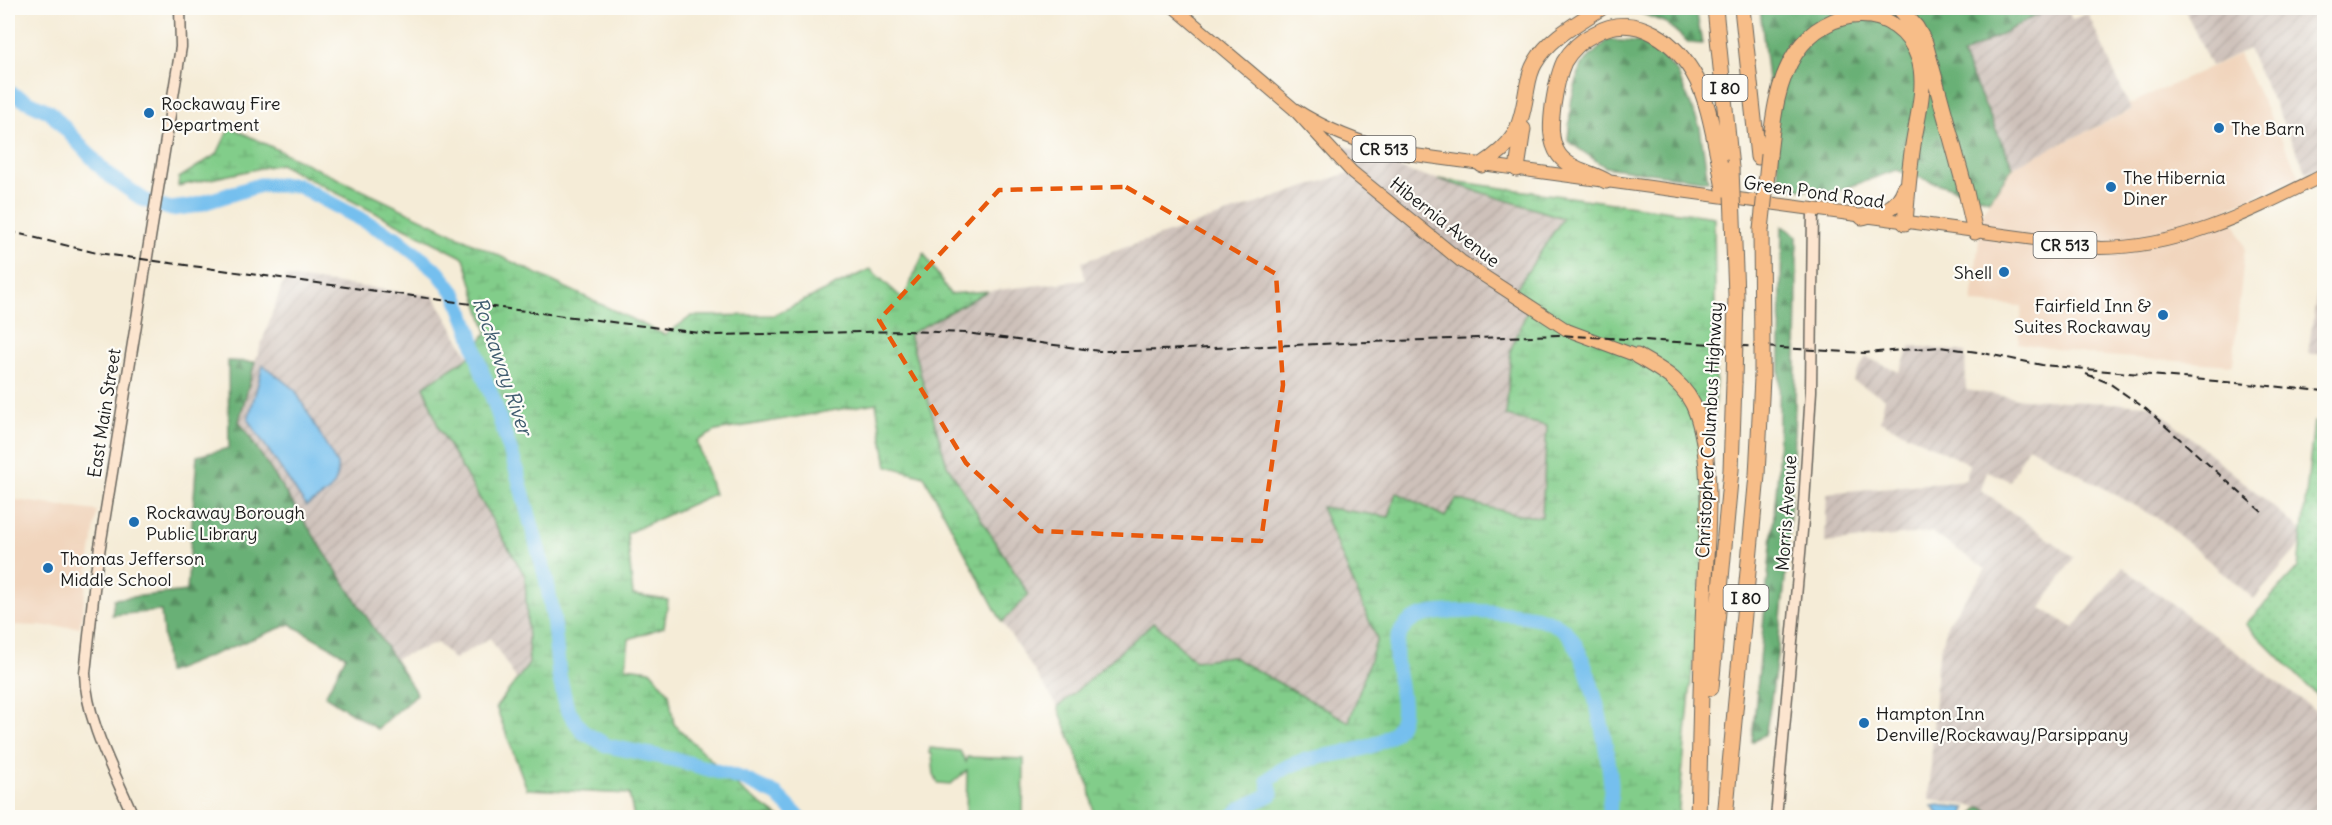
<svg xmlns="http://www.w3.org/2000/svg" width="2332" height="825" font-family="Delius,sans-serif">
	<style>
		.built { fill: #f1d5bd }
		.industrial { fill: url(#industrial-furrows) }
		.grass { fill: url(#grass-dots); stroke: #4f7453; stroke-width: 1.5 }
		.forest { fill: url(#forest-firs); stroke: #426649; stroke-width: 1.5 }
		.wetland { fill: url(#wetland-marsh); stroke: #4f7453; stroke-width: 1.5 }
		.pitch { fill: #82cd8a; stroke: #4f7453; stroke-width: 1.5 }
		.water { fill: #75bfee; stroke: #486e85; stroke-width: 1.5 }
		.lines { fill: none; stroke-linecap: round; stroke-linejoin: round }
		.river { stroke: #75bfee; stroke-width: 15 }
		.secondary-casing { stroke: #68655d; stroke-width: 13 }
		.primary-casing { stroke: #68655d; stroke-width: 14 }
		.highway-casing { stroke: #68655d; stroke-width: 17 }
		.secondary { stroke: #fce5cf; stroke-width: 10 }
		.primary { stroke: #f7bd88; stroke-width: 12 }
		.highway { stroke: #f7bd88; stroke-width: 15 }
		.rail { stroke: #1c1c1c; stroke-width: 2; stroke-dasharray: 9 4.5; stroke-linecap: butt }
		.highway-bridge-casing { stroke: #68655d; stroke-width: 17; stroke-linecap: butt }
		.highway-bridge { stroke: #f7bd88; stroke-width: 15 }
		.marked { fill: none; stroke: #e8590c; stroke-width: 4.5; stroke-dasharray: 12 8; stroke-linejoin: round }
		.poi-dot { fill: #1f6fb2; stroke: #fdfcf7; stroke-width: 2 }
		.labels { text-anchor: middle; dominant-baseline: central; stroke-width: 4.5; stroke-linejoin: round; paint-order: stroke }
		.shield { fill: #fdfcf7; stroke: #605f5e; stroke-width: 1.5 }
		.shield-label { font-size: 16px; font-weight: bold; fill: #1c1c1c }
		.poi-label { font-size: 18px; fill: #1c1c1c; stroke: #fdfcf7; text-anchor: start }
		.street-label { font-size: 18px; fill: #1c1c1c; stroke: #fdfcf7 }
		.water-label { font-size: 20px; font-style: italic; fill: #405d70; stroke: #fdfcf7 }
	</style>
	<defs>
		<pattern id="industrial-furrows" width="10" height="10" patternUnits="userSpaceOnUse" patternTransform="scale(1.5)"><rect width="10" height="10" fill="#cec1ba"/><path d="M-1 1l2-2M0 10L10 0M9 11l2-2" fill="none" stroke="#b0a59f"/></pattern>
		<pattern id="grass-dots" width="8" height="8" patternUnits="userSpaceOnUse" patternTransform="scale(1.5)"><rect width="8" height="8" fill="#82cd8a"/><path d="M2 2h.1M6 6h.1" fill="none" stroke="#70af76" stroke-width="1.8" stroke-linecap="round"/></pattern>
		<pattern id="forest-firs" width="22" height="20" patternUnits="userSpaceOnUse" patternTransform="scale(1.5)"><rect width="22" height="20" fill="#69b076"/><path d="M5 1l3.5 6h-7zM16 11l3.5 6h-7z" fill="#568e60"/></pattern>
		<pattern id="wetland-marsh" width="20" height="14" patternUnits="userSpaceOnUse" patternTransform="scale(1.5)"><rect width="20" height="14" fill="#82cd8a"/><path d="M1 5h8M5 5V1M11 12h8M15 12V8" fill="none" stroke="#70af76"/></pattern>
	</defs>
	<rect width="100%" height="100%" fill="#fdfcf7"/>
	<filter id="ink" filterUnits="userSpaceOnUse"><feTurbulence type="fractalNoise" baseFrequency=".0167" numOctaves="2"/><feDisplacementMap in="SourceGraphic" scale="12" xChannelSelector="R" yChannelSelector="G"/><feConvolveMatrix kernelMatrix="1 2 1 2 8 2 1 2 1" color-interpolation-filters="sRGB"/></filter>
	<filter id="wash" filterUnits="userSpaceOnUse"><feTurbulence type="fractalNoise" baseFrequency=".008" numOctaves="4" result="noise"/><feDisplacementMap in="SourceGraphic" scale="24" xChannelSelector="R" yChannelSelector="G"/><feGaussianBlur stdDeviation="1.35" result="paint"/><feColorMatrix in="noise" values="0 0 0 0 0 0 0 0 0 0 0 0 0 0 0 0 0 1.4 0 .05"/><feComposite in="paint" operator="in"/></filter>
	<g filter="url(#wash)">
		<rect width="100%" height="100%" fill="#f5ecd7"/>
		<path class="built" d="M 2239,54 L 2300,176 L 2228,208 L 2245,247 L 2233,365 L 2093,355 L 2018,343 L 2022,306 L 1972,303 L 1982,212 L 2013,167 L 2130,111 L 2128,105 Z
			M 8,499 L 97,511 L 80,627 L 8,625 Z"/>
		<path class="industrial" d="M 2036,8 L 2066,8 L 2072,19 L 2088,14 L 2131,110 L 2013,167 L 1962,55 L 2038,14 Z
			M 2184,8 L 2324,8 L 2324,164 L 2307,173 L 2248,49 L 2211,66 Z
			M 1331,140 L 1391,165 L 1423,176 L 1438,179 L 1563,218 L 1510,298 L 1528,309 L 1547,426 L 1542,517 L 1519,515 L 1475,503 L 1446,517 L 1396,492 L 1390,517 L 1321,507 L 1377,639 L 1349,722 L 1231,656 L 1196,661 L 1154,623 L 1116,680 L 1058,707 L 1002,622 L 1029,595 L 947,465 L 909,333 L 988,291 L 1085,280 L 1082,262 L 1360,169 Z
			M 2324,198 L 2324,354 L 2308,354 L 2321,263 L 2317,201 Z
			M 285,277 L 434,296 L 469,357 L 424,386 L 439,429 L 525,576 L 529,664 L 517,680 L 490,638 L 454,659 L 437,643 L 394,659 L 239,421 L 255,362 Z
			M 1911,346 L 1965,352 L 1966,390 L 2024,399 L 2152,405 L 2302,531 L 2301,544 L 2254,599 L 2161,520 L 2028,446 L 2010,481 L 1987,471 L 1981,490 L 2074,557 L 2041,608 L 2074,628 L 2122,567 L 2324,717 L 2324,817 L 1994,818 L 1985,808 L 1929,799 L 1937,664 L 1948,623 L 1986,569 L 1931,532 L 1825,543 L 1827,493 L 1966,480 L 1969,464 L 1880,421 L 1885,398 L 1853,381 L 1866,357 L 1899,372 Z"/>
		<path class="grass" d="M 2314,422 L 2324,424 L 2324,685 L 2317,695 L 2246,624 L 2298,568 Z"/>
		<path class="forest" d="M 1639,8 L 1696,8 L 1702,44 L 1689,43 L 1666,23 L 1638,12 Z
			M 1760,8 L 2036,8 L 2039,14 L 1962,55 L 2013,167 L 1989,200 L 1896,170 L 1832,193 L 1780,186 Z
			M 1608,40 L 1649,43 L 1677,72 L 1700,127 L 1708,181 L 1605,167 L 1568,141 L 1571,102 L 1581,65 Z
			M 1782,226 L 1797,236 C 1797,364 1795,491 1781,618 C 1777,657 1773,696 1765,735 L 1752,742 L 1778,472 Z
			M 228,361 L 255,362 L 239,421 L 417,694 L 377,729 L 325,696 L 346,656 L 290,624 L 167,673 L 161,611 L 112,615 L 114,599 L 187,591 L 197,456 L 229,448 Z
			M 1979,807 L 1985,808 L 1994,817 L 1971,817 Z"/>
		<path class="wetland" d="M 230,127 L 665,335 L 692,316 L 774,315 L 870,269 L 903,299 L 924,253 L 950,294 L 988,291 L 909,334 L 947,465 L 1029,595 L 1002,622 L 924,476 L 887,466 L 876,403 L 716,431 L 697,441 L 714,494 L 627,533 L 633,595 L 668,600 L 664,627 L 629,639 L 626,667 L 650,670 L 669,693 L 674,724 L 744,792 L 779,817 L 634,817 L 629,794 L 527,789 L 496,707 L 529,664 L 525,576 L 439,429 L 424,386 L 469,357 L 487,332 L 464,258 L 280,164 L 178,186 L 179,178 L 217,154 Z
			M 1438,179 L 1714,217 L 1716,372 L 1711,474 L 1678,817 L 1094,817 L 1090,789 L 1058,707 L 1154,622 L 1195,661 L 1231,656 L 1349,722 L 1377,639 L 1321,507 L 1389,517 L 1396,492 L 1445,517 L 1456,499 L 1519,515 L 1542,517 L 1547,426 L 1506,416 L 1511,349 L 1528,309 L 1510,298 L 1563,218 Z"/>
		<path class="pitch" d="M 930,748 L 960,751 L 966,762 L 967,757 L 1024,759 L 1023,817 L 966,817 L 967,770 L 951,784 L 938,783 L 934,775 L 932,754 L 929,753 Z"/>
		<path class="water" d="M 263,365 L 295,390 L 337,464 C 341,489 324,495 306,506 L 248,420 Z
			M 1938,805 L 1966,808 L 1963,817 L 1941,817 L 1932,806 Z"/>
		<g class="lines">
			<path class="river" d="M 8,92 L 50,112 L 107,174 L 144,200 L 171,209 L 193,206 L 260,185 L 297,185 L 396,238 L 438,272 L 456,295 L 470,331 L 482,372 L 493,399 L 515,465 L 546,578 L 553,616 L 559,675 L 567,709 L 583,732 L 608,746 L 681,761 L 743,779 L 777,795 L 800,818
				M 1230,818 L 1241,809 L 1271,794 L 1268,780 C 1303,747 1353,762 1390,736 C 1426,711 1369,646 1414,619 C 1429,610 1472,611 1490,612 C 1515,615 1544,614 1564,630 C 1590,652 1609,752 1611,786 C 1611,796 1609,807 1609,818"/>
		</g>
	</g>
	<g filter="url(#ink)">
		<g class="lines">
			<defs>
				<path id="secondary" d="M 134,818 C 115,773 86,722 85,673 L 96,571 L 181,47 L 180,8
					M 1776,818 L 1803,520 L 1811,391 L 1813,210"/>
				<path id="primary" d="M 1175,8 L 1294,109 L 1352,172 L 1461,261 L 1567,330 L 1637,356
					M 1294,109 C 1328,131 1362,144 1400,153 L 2100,248 C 2182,248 2253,210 2324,175"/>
				<path id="highway" d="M 1715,8 L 1731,168
					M 1742,8 L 1758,157
					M 1899,8 L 1916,27 L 1925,43 L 1966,192 L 1975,232
					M 1769,155 C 1773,120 1776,84 1795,54 C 1826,4 1899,0 1919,59 C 1927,86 1917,118 1913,145 C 1909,171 1907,197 1905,223
					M 1482,165 C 1514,144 1520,131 1526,94 C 1528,83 1529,73 1535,63 C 1549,38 1578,23 1601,8
					M 1517,169 L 1523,129
					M 1606,181 C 1591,172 1570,170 1559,155 C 1549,141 1551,122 1553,106 C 1555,92 1558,75 1564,62 C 1571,50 1582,40 1594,34 C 1636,9 1678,43 1697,80 C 1709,105 1713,133 1719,160
					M 1862,217 C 1882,212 1897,210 1905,188
					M 1761,230 L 1762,345
					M 1637,356 C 1664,371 1687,384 1697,414 C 1715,467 1706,543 1704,599 C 1701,672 1700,745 1698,818
					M 1711,688 L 1731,470 L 1734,383
					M 1725,818 L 1757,475 L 1762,378"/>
			</defs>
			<use href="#secondary" class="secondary-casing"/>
			<use href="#primary" class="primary-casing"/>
			<use href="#highway" class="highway-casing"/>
			<use href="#secondary" class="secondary"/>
			<use href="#primary" class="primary"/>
			<use href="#highway" class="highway"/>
			<path class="rail" d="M 8,231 L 97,253 L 493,307 L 715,335 L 906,331 L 966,333 L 1099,351 L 1132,351 L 1558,335 L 1865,353 L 1939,347 L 1978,352 L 2042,365 L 2324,391
				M 2086,374 L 2109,383 L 2146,409 L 2264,514"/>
			<defs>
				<path id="highway-bridge" d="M 1719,160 L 1724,189
					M 1731,168 L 1736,295 L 1734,383
					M 1761,230 L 1769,155
					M 1762,378 L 1762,345"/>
			</defs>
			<use href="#highway-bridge" class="highway-bridge-casing"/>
			<use href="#highway-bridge" class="highway-bridge"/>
		</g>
	</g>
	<path class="marked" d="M 1126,187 L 1276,274 L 1283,385 L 1261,541 L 1039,531 L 966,463 L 879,320 L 999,190 Z"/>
	<g class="poi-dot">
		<circle cx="149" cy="113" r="6"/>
		<circle cx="2219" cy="128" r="6"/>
		<circle cx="2111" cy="187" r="6"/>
		<circle cx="2004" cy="272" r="6"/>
		<circle cx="2163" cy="315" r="6"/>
		<circle cx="134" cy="522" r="6"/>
		<circle cx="48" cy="568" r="6"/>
		<circle cx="1864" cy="723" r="6"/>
	</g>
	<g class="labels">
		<g class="shield">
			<rect x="1702.5" y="75" width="45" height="26" rx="4.5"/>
			<rect x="1352.5" y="136" width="63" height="26" rx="4.5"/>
			<rect x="2033.5" y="232" width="63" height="26" rx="4.5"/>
			<rect x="1723.5" y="585" width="45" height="26" rx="4.5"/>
		</g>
		<g class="shield-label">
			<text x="1725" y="88">I 80</text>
			<text x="1384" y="149">CR 513</text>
			<text x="2065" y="245">CR 513</text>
			<text x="1746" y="598">I 80</text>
		</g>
		<g class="poi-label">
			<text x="161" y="103">Rockaway Fire<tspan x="161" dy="21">Department</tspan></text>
			<text x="2231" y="128">The Barn</text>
			<text x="2123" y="177">The Hibernia<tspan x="2123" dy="21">Diner</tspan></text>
			<text x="1992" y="272" text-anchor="end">Shell</text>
			<text x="2151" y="305" text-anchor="end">Fairfield Inn &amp;<tspan x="2151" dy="21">Suites Rockaway</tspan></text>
			<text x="146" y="512">Rockaway Borough<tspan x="146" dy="21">Public Library</tspan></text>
			<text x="60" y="558">Thomas Jefferson<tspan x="60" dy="21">Middle School</tspan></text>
			<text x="1876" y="713">Hampton Inn<tspan x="1876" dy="21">Denville/Rockaway/Parsippany</tspan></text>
		</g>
		<g class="street-label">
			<text transform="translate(1814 192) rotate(8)">Green Pond Road</text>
			<text transform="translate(1445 222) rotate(38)">Hibernia Avenue</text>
			<text transform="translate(104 413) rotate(-81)">East Main Street</text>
			<text transform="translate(1709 430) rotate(-87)">Christopher Columbus Highway</text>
			<text transform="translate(1786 513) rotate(-86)">Morris Avenue</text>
		</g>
		<g class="water-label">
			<text transform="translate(503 366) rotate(71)">Rockaway River</text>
		</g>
	</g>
	<rect width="2332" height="825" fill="none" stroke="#fdfcf7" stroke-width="30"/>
</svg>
